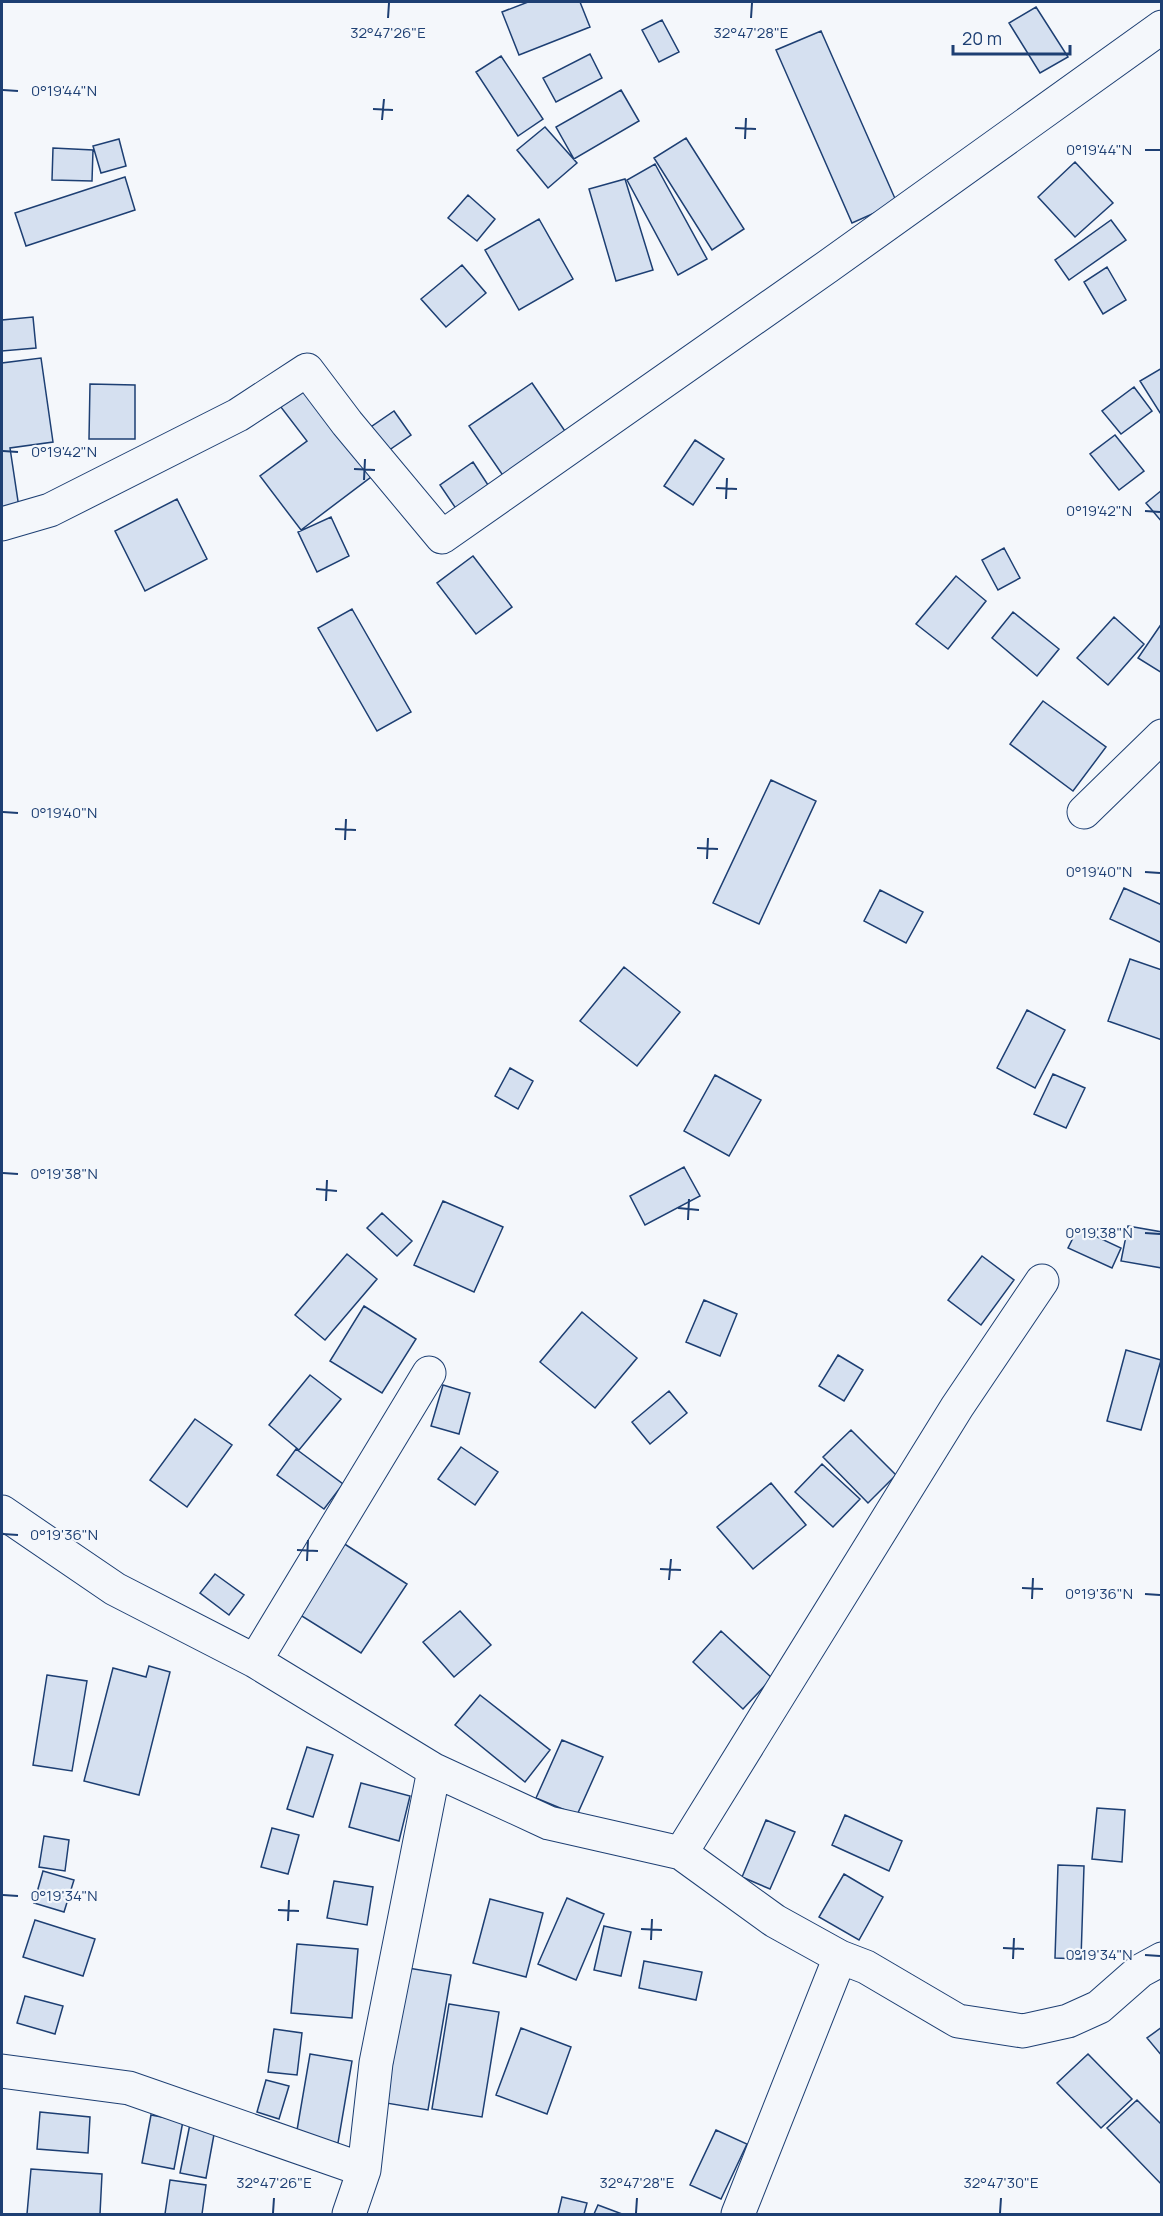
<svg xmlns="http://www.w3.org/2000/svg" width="1163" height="2216" font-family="Manrope,sans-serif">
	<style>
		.building { fill: #d5e0f0; stroke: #1d3f73; stroke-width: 1.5 }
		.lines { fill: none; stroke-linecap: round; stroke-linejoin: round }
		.minor-casing { stroke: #1d3f73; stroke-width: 35 }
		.minor { stroke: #f4f7fb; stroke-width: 33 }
		.ticks { fill: none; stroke: #1d3f73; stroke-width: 2 }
		.ticks-label { font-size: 15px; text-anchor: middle; fill: #1d3f73; stroke: #f4f7fb; stroke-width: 4.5; stroke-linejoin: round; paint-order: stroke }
	</style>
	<rect width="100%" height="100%" fill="#f4f7fb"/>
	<path class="building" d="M 528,2 L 580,2 L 590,27 L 519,55 L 502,12 Z
		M 1036,7 L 1068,57 L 1040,73 L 1009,23 Z
		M 662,20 L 679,52 L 659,62 L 642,30 Z
		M 821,31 L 897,203 L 852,223 L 776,50 Z
		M 590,54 L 602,78 L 556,102 L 543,78 Z
		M 501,56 L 543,119 L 518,136 L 476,72 Z
		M 621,90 L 639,121 L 574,159 L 556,127 Z
		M 545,127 L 577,163 L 548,188 L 517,150 Z
		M 686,138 L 744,229 L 712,250 L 654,158 Z
		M 119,139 L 126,166 L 101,173 L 93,146 Z
		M 53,148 L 93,150 L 92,181 L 52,180 Z
		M 1075,162 L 1113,203 L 1075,237 L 1038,197 Z
		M 655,164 L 707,259 L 678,275 L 627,180 Z
		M 125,177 L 135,210 L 26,246 L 15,213 Z
		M 625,179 L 653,270 L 616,281 L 589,189 Z
		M 468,195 L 495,219 L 477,241 L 448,218 Z
		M 539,219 L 573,279 L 519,310 L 485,250 Z
		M 1111,220 L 1126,240 L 1069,280 L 1055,260 Z
		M 462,265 L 486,293 L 446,327 L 421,299 Z
		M 1107,267 L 1126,300 L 1103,314 L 1084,282 Z
		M 33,317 L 36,348 L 2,351 L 2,320 Z
		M 41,358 L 53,442 L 10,448 L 19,508 L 2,511 L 2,363 Z
		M 1162,368 L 1162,416 L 1140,381 Z
		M 532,383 L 567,434 L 504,477 L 469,426 Z
		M 90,384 L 135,385 L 135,439 L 89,439 Z
		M 300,384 L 371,477 L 301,530 L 260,476 L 307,441 L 277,402 Z
		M 1134,387 L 1152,411 L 1121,434 L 1102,411 Z
		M 394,411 L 411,435 L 382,455 L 365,431 Z
		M 1115,435 L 1144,471 L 1119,490 L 1090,454 Z
		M 695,440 L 724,459 L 693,505 L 664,486 Z
		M 473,462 L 492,491 L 459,513 L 440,485 Z
		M 1162,490 L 1162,522 L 1146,503 Z
		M 177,499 L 207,559 L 145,591 L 115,531 Z
		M 331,517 L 349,556 L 317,572 L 298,532 Z
		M 1004,548 L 1020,578 L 998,590 L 982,560 Z
		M 473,556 L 512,607 L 476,634 L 437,583 Z
		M 956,576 L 986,601 L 948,649 L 916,624 Z
		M 352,609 L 411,712 L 377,731 L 318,628 Z
		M 1013,612 L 1059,649 L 1037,676 L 992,638 Z
		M 1114,617 L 1144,644 L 1108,685 L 1077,658 Z
		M 1162,623 L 1162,673 L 1138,658 Z
		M 1043,701 L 1106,747 L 1073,791 L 1010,744 Z
		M 771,780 L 816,801 L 759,924 L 713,903 Z
		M 1124,888 L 1162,905 L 1162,943 L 1110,919 Z
		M 880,890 L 923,912 L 906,943 L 864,921 Z
		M 1130,959 L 1162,970 L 1162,1040 L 1108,1021 Z
		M 624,967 L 680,1012 L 637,1066 L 580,1021 Z
		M 1027,1010 L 1065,1030 L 1035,1088 L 997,1068 Z
		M 510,1068 L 533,1081 L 518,1109 L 495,1096 Z
		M 1053,1074 L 1085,1088 L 1066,1128 L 1034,1114 Z
		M 715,1075 L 761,1100 L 729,1156 L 684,1131 Z
		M 684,1167 L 700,1196 L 645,1225 L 630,1196 Z
		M 443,1201 L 503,1227 L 474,1292 L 414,1265 Z
		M 382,1213 L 412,1241 L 397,1256 L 367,1228 Z
		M 1128,1226 L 1162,1232 L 1162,1268 L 1121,1261 Z
		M 1078,1228 L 1121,1248 L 1112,1268 L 1068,1248 Z
		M 347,1254 L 377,1279 L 325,1340 L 295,1315 Z
		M 982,1256 L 1014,1280 L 981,1325 L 948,1300 Z
		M 704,1300 L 737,1314 L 720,1356 L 686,1342 Z
		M 364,1306 L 416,1339 L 382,1393 L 330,1361 Z
		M 582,1312 L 637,1358 L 595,1408 L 540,1362 Z
		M 1126,1350 L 1161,1360 L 1141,1430 L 1107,1421 Z
		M 838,1355 L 863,1370 L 844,1401 L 819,1386 Z
		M 310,1375 L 341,1399 L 299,1450 L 269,1425 Z
		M 443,1385 L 470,1393 L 459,1434 L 431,1426 Z
		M 669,1391 L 687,1413 L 650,1444 L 632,1422 Z
		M 195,1419 L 232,1445 L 187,1507 L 150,1480 Z
		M 851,1430 L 896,1475 L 868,1503 L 823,1457 Z
		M 461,1447 L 498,1472 L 475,1505 L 438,1479 Z
		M 296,1449 L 343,1484 L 324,1509 L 277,1475 Z
		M 822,1464 L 860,1499 L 833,1527 L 795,1492 Z
		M 771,1483 L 806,1525 L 753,1569 L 717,1527 Z
		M 343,1543 L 407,1584 L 361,1653 L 297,1613 Z
		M 215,1574 L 244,1595 L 229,1615 L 200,1593 Z
		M 460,1611 L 491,1645 L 454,1677 L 423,1642 Z
		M 721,1631 L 772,1678 L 743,1709 L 693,1662 Z
		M 149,1666 L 170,1672 L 139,1795 L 84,1781 L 113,1668 L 146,1677 Z
		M 47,1675 L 87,1681 L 72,1771 L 33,1765 Z
		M 480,1695 L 550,1750 L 525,1782 L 455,1725 Z
		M 562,1740 L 603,1757 L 577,1815 L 536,1798 Z
		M 307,1747 L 333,1755 L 313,1817 L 287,1809 Z
		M 361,1783 L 410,1796 L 399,1841 L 349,1827 Z
		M 1097,1808 L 1125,1810 L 1122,1862 L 1092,1859 Z
		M 845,1815 L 902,1841 L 889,1871 L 832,1845 Z
		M 766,1820 L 795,1832 L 770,1889 L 742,1877 Z
		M 272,1828 L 299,1835 L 288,1874 L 261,1867 Z
		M 44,1836 L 69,1840 L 65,1871 L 39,1867 Z
		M 1058,1865 L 1084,1866 L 1081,1959 L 1055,1958 Z
		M 43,1871 L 74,1880 L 64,1912 L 34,1903 Z
		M 844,1874 L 883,1897 L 859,1940 L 819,1917 Z
		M 334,1881 L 373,1887 L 367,1925 L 327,1918 Z
		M 567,1898 L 604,1914 L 576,1980 L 538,1964 Z
		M 490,1899 L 543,1913 L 526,1977 L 473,1963 Z
		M 35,1920 L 95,1939 L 83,1976 L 23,1957 Z
		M 604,1926 L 631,1932 L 621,1976 L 594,1970 Z
		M 297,1944 L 358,1949 L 352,2018 L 291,2013 Z
		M 644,1961 L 702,1972 L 696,2000 L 639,1988 Z
		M 408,1968 L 451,1975 L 428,2110 L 386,2103 Z
		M 25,1996 L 63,2006 L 55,2034 L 17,2023 Z
		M 449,2004 L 499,2012 L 482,2117 L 432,2109 Z
		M 1162,2027 L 1162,2056 L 1147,2038 Z
		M 521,2028 L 571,2047 L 547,2114 L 496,2095 Z
		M 274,2029 L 302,2033 L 297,2075 L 268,2072 Z
		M 310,2054 L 352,2061 L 338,2143 L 296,2136 Z
		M 1088,2054 L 1132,2099 L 1101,2128 L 1057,2083 Z
		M 266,2080 L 289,2086 L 279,2119 L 257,2112 Z
		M 1137,2100 L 1162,2125 L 1162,2185 L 1107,2128 Z
		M 40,2112 L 90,2117 L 88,2153 L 37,2149 Z
		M 151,2115 L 183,2121 L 174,2169 L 142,2163 Z
		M 190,2124 L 215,2129 L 206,2178 L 180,2173 Z
		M 716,2130 L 747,2144 L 721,2199 L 690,2185 Z
		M 31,2169 L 102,2174 L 100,2214 L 27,2214 Z
		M 170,2180 L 206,2185 L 202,2214 L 165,2214 Z
		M 562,2197 L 587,2203 L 584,2214 L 558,2214 Z
		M 598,2205 L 622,2214 L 594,2214 Z"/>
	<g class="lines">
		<defs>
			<path id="minor" d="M 2,524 L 50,510 L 238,415 L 307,370 L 347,423 L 442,537 L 827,267 L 1162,27
				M 1084,812 L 1162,736
				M 2,1512 L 115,1589 L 255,1661 L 434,1770 L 549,1823 L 681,1853 L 775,1921 L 840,1957 L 866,1967 L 958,2021 L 1023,2031 L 1068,2021 L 1099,2007 L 1140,1971 L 1162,1959
				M 255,1661 L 429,1373
				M 681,1853 L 957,1407 L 1042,1281
				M 2,2071 L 129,2088 L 364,2170
				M 349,2214 L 364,2170 L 376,2063 L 434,1770
				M 738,2214 L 840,1957"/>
		</defs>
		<use href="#minor" class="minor-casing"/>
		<use href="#minor" class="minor"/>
	</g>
	<path class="ticks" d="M 388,18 L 389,3M 751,18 L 752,3M 3,90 L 18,91M 373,109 L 393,110M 382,120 L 384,99M 735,128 L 756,129M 745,139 L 746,118M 1145,150 L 1160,150M 3,451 L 18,452M 354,469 L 375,470M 364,480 L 365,459M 716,488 L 737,489M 726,499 L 727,478M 1145,511 L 1160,512M 3,812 L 18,813M 335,829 L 356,830M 345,840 L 346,819M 697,848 L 718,849M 707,859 L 708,838M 1145,872 L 1160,873M 3,1173 L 18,1174M 316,1189 L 337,1191M 326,1201 L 327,1180M 678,1208 L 699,1210M 688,1220 L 689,1199M 1145,1233 L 1160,1234M 3,1534 L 18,1535M 297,1550 L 318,1551M 307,1561 L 308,1540M 660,1569 L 681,1570M 669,1580 L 671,1559M 1022,1588 L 1043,1589M 1145,1594 L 1160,1595M 1032,1599 L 1033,1578M 3,1895 L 18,1896M 278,1910 L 299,1911M 288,1921 L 289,1900M 641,1929 L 662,1930M 651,1940 L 652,1919M 1003,1948 L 1024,1949M 1145,1955 L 1160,1956M 1013,1959 L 1014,1938M 273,2213 L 274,2198M 636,2213 L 637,2198M 1000,2213 L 1001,2198"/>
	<g class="ticks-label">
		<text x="388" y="38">32°47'26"E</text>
		<text x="751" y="38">32°47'28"E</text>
		<text x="64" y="96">0°19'44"N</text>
		<text x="1099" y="155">0°19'44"N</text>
		<text x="64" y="457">0°19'42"N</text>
		<text x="1099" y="516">0°19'42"N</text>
		<text x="64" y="818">0°19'40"N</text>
		<text x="1099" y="877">0°19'40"N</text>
		<text x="64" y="1179">0°19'38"N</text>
		<text x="1099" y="1238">0°19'38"N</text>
		<text x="64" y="1540">0°19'36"N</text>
		<text x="1099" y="1599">0°19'36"N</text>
		<text x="64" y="1901">0°19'34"N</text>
		<text x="1099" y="1960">0°19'34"N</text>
		<text x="274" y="2188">32°47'26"E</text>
		<text x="637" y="2188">32°47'28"E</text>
		<text x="1001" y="2188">32°47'30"E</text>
	</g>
	<rect width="1163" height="2216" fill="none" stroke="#1d3f73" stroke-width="6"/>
	<path d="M953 45v9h117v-9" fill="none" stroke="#1d3f73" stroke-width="3"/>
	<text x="962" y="45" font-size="18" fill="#1d3f73" stroke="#f4f7fb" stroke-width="4.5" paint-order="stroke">20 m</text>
</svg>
